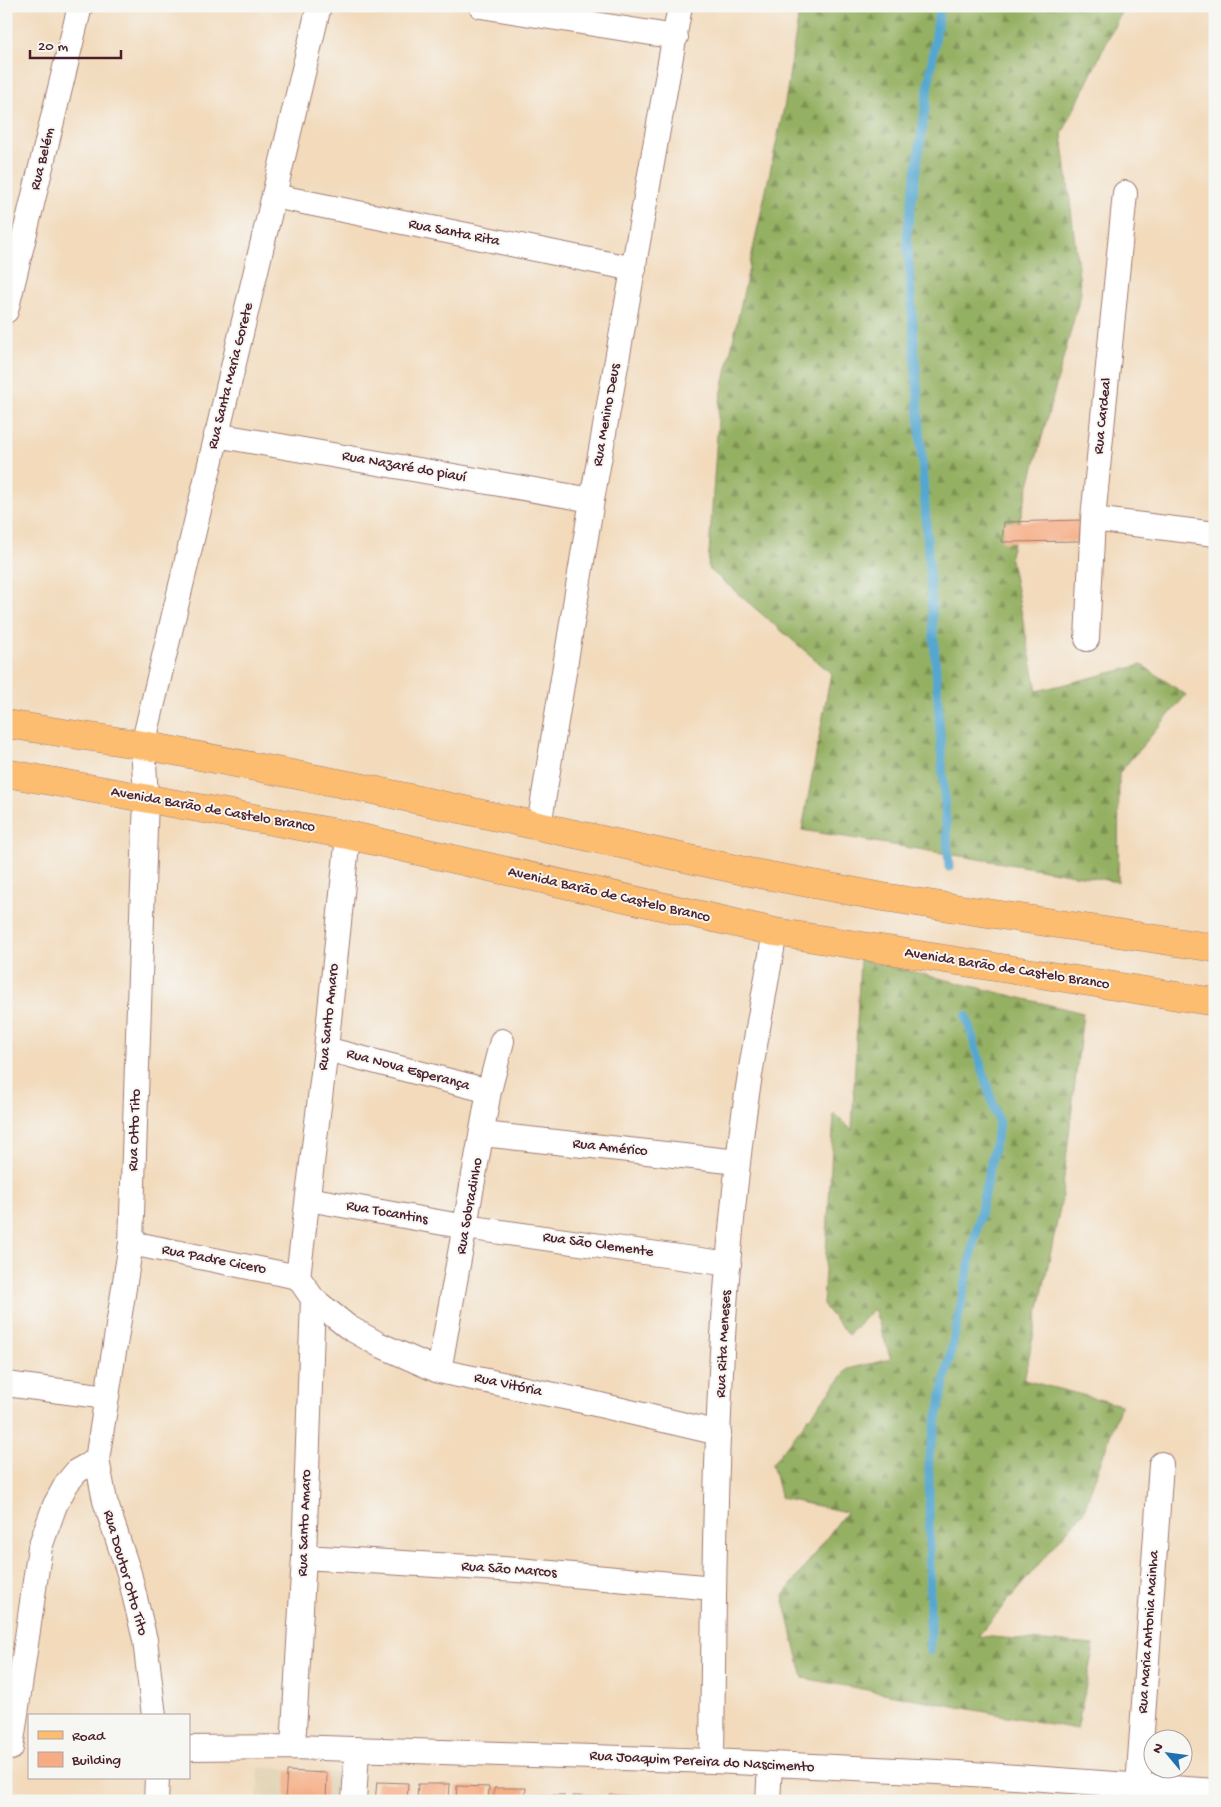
<svg xmlns="http://www.w3.org/2000/svg" width="1221" height="1807" font-family="'Gochi Hand',sans-serif">
	<style>
		.built { fill: #e1d3b4 }
		.forest { fill: url(#forest-firs); stroke: #6f6846 }
		.lines { fill: none; stroke-linecap: round; stroke-linejoin: round }
		.stream { stroke: #55a7d0; stroke-width: 9 }
		.building { fill: #f6ad85 }
		.street-casing { stroke: #9e7c73; stroke-width: 26 }
		.primary-casing { stroke: #9e7c73; stroke-width: 29 }
		.street { stroke: #fff; stroke-width: 24 }
		.primary { stroke: #fcbd6f; stroke-width: 28 }
		.labels { text-anchor: middle; dominant-baseline: central; stroke-width: 4; stroke-linejoin: round; paint-order: stroke }
		.street-label { font-size: 15px; fill: #4a1f2b; stroke: #f6f6f2 }
	</style>
	<defs>
		<pattern id="forest-firs" width="22" height="20" patternUnits="userSpaceOnUse" patternTransform="scale(1.25)"><rect width="22" height="20" fill="#94b062"/><path d="M5 1l3.5 6h-7zM16 11l3.5 6h-7z" fill="#7b8f51"/></pattern>
	</defs>
	<rect width="100%" height="100%" fill="#f6f6f2"/>
	<filter id="ink" filterUnits="userSpaceOnUse"><feTurbulence type="fractalNoise" baseFrequency=".02" numOctaves="2"/><feDisplacementMap in="SourceGraphic" scale="10" xChannelSelector="R" yChannelSelector="G"/><feConvolveMatrix kernelMatrix="1 2 1 2 8 2 1 2 1" color-interpolation-filters="sRGB"/></filter>
	<filter id="wash" filterUnits="userSpaceOnUse"><feTurbulence type="fractalNoise" baseFrequency=".0096" numOctaves="4" result="noise"/><feDisplacementMap in="SourceGraphic" scale="20" xChannelSelector="R" yChannelSelector="G"/><feGaussianBlur stdDeviation="1.12" result="paint"/><feColorMatrix in="noise" values="0 0 0 0 0 0 0 0 0 0 0 0 0 0 0 0 0 1.4 0 .05"/><feComposite in="paint" operator="in"/></filter>
	<g filter="url(#wash)">
		<rect width="100%" height="100%" fill="#f2dabb"/>
		<path class="built" d="M 259,1767 L 347,1774 L 345,1801 L 257,1801 Z"/>
		<path class="forest" d="M 800,6 L 1124,6 L 1062,134 L 1081,293 L 1010,555 L 1037,691 L 1142,665 L 1186,695 L 1119,773 L 1118,882 L 802,830 L 831,673 L 708,568 L 719,405 L 785,103 Z
			M 860,959 L 1083,1013 L 1061,1203 L 1024,1380 L 1121,1405 L 1083,1512 L 978,1636 L 1094,1645 L 1077,1729 L 803,1678 L 783,1596 L 846,1512 L 781,1498 L 772,1464 L 848,1369 L 891,1359 L 874,1309 L 848,1335 L 823,1305 L 834,1114 L 852,1130 Z"/>
		<g class="lines">
			<path class="stream" d="M 940,6 L 907,234 L 949,867
				M 930,1651 L 929,1456 L 999,1124 L 966,1016"/>
		</g>
		<g id="blocks">
			<path class="building" d="M 1081,520 L 1079,541 L 1002,542 L 1004,522 Z
				M 287,1771 L 327,1773 L 326,1801 L 285,1801 Z
				M 377,1782 L 408,1783 L 407,1801 L 375,1801 Z
				M 418,1784 L 450,1784 L 449,1801 L 417,1801 Z
				M 457,1786 L 489,1787 L 488,1801 L 456,1801 Z
				M 494,1788 L 526,1788 L 525,1801 L 494,1801 Z
				M 532,1795 L 564,1795 L 563,1801 L 531,1801 Z
				M 610,1795 L 642,1796 L 642,1801 L 610,1801 Z
				M 573,1796 L 604,1797 L 604,1801 L 573,1801 Z"/>
		</g>
	</g>
	<g filter="url(#ink)">
		<use href="#blocks" fill-opacity="0" stroke="#9e7c73" stroke-width="1"/>
		<g class="lines">
			<defs>
				<path id="street" d="M 481,6 L 676,37
					M 274,196 L 634,269
					M 6,311 L 80,6
					M 216,435 L 592,500
					M 1093,519 L 1215,534
					M 1087,639 L 1093,519 L 1125,193
					M 539,826 L 592,500 L 680,6
					M 348,835 L 326,1049 L 298,1277 L 313,1299 L 348,1327 L 378,1344 L 439,1371 L 583,1401 L 719,1433
					M 326,1049 L 489,1091
					M 483,1134 L 738,1162
					M 308,1199 L 466,1227 L 729,1264
					M 131,1243 L 298,1277
					M 439,1371 L 489,1091 L 502,1041
					M 6,1384 L 107,1397
					M 304,1557 L 518,1570 L 714,1588
					M 154,1716 L 145,1640 L 129,1573 L 105,1501 L 97,1460 L 131,1243 L 146,798 L 143,745 L 319,6
					M 293,1747 L 304,1557 L 313,1299
					M 11,1748 L 40,1547 L 55,1505 L 67,1483 L 77,1471 L 97,1460
					M 189,1748 L 293,1747 L 712,1761 L 958,1773 L 1215,1791
					M 712,1761 C 714,1562 715,1360 738,1163 C 746,1086 762,1008 775,932
					M 156,1801 L 157,1778
					M 354,1801 L 357,1750
					M 768,1801 L 770,1765
					M 1137,1801 L 1161,1464"/>
				<path id="primary" d="M 6,724 L 143,745 L 359,787 L 749,872 L 883,897 L 1215,948
					M 6,773 L 348,835 L 775,932 L 1215,1002"/>
			</defs>
			<use href="#street" class="street-casing"/>
			<use href="#primary" class="primary-casing"/>
			<use href="#street" class="street"/>
			<use href="#primary" class="primary"/>
		</g>
	</g>
	<g class="labels">
		<g class="street-label">
			<text transform="translate(43 159) rotate(-76)">Rua Belém</text>
			<text transform="translate(454 233) rotate(11)">Rua Santa Rita</text>
			<text transform="translate(231 376) rotate(-76)">Rua Santa Maria Gorete</text>
			<text transform="translate(607 415) rotate(-80)">Rua Menino Deus</text>
			<text transform="translate(1103 416) rotate(-84)">Rua Cardeal</text>
			<text transform="translate(404 467) rotate(10)">Rua Nazaré do piauí</text>
			<text transform="translate(213 810) rotate(10)">Avenida Barão de Castelo Branco</text>
			<text transform="translate(609 895) rotate(13)">Avenida Barão de Castelo Branco</text>
			<text transform="translate(1007 969) rotate(9)">Avenida Barão de Castelo Branco</text>
			<text transform="translate(329 1017) rotate(-84)">Rua Santo Amaro</text>
			<text transform="translate(408 1070) rotate(15)">Rua Nova Esperança</text>
			<text transform="translate(135 1130) rotate(-88)">Rua Otto Tito</text>
			<text transform="translate(610 1148) rotate(6)">Rua Américo</text>
			<text transform="translate(470 1206) rotate(-80)">Rua Sobradinho</text>
			<text transform="translate(387 1213) rotate(10)">Rua Tocantins</text>
			<text transform="translate(598 1245) rotate(8)">Rua São Clemente</text>
			<text transform="translate(214 1260) rotate(11)">Rua Padre Cicero</text>
			<text transform="translate(724 1344) rotate(-87)">Rua Rita Meneses</text>
			<text transform="translate(508 1385) rotate(12)">Rua Vitória</text>
			<text transform="translate(305 1523) rotate(-88)">Rua Santo Amaro</text>
			<text transform="translate(509 1570) rotate(4)">Rua São Marcos</text>
			<text transform="translate(125 1573) rotate(74)">Rua Doutor Otto Tito</text>
			<text transform="translate(1149 1632) rotate(-86)">Rua Maria Antonia Mainha</text>
			<text transform="translate(702 1762) rotate(3)">Rua Joaquim Pereira do Nascimento</text>
		</g>
	</g>
	<rect width="1221" height="1807" fill="none" stroke="#f6f6f2" stroke-width="25"/>
	<rect x="28" y="1714" width="162" height="65" fill="#f6f6f2" stroke="#b1a0a2"/>
	<rect x="38" y="1731" width="25" height="8" fill="#fcbd6f" stroke="#b1a0a2"/>
	<text x="72" y="1740" font-size="15" fill="#4a1f2b">Road</text>
	<rect x="38" y="1752" width="25" height="15" fill="#f6ad85" stroke="#b1a0a2"/>
	<text x="72" y="1764" font-size="15" fill="#4a1f2b">Building</text>
	<g transform="translate(1168 1754) rotate(299)"><circle r="24" fill="#f6f6f2" stroke="#b1a0a2"/>
	<path d="M0-4L9 19L0 12L-9 19Z" fill="#1f6fb2"/>
	<text y="-8" font-size="14" font-weight="bold" text-anchor="middle" fill="#4a1f2b">N</text>
	</g>
	<path d="M30 50v8h91v-8" fill="none" stroke="#4a1f2b" stroke-width="2.5"/>
	<text x="38" y="50" font-size="15" fill="#4a1f2b" stroke="#f6f6f2" stroke-width="4" paint-order="stroke">20 m</text>
</svg>
